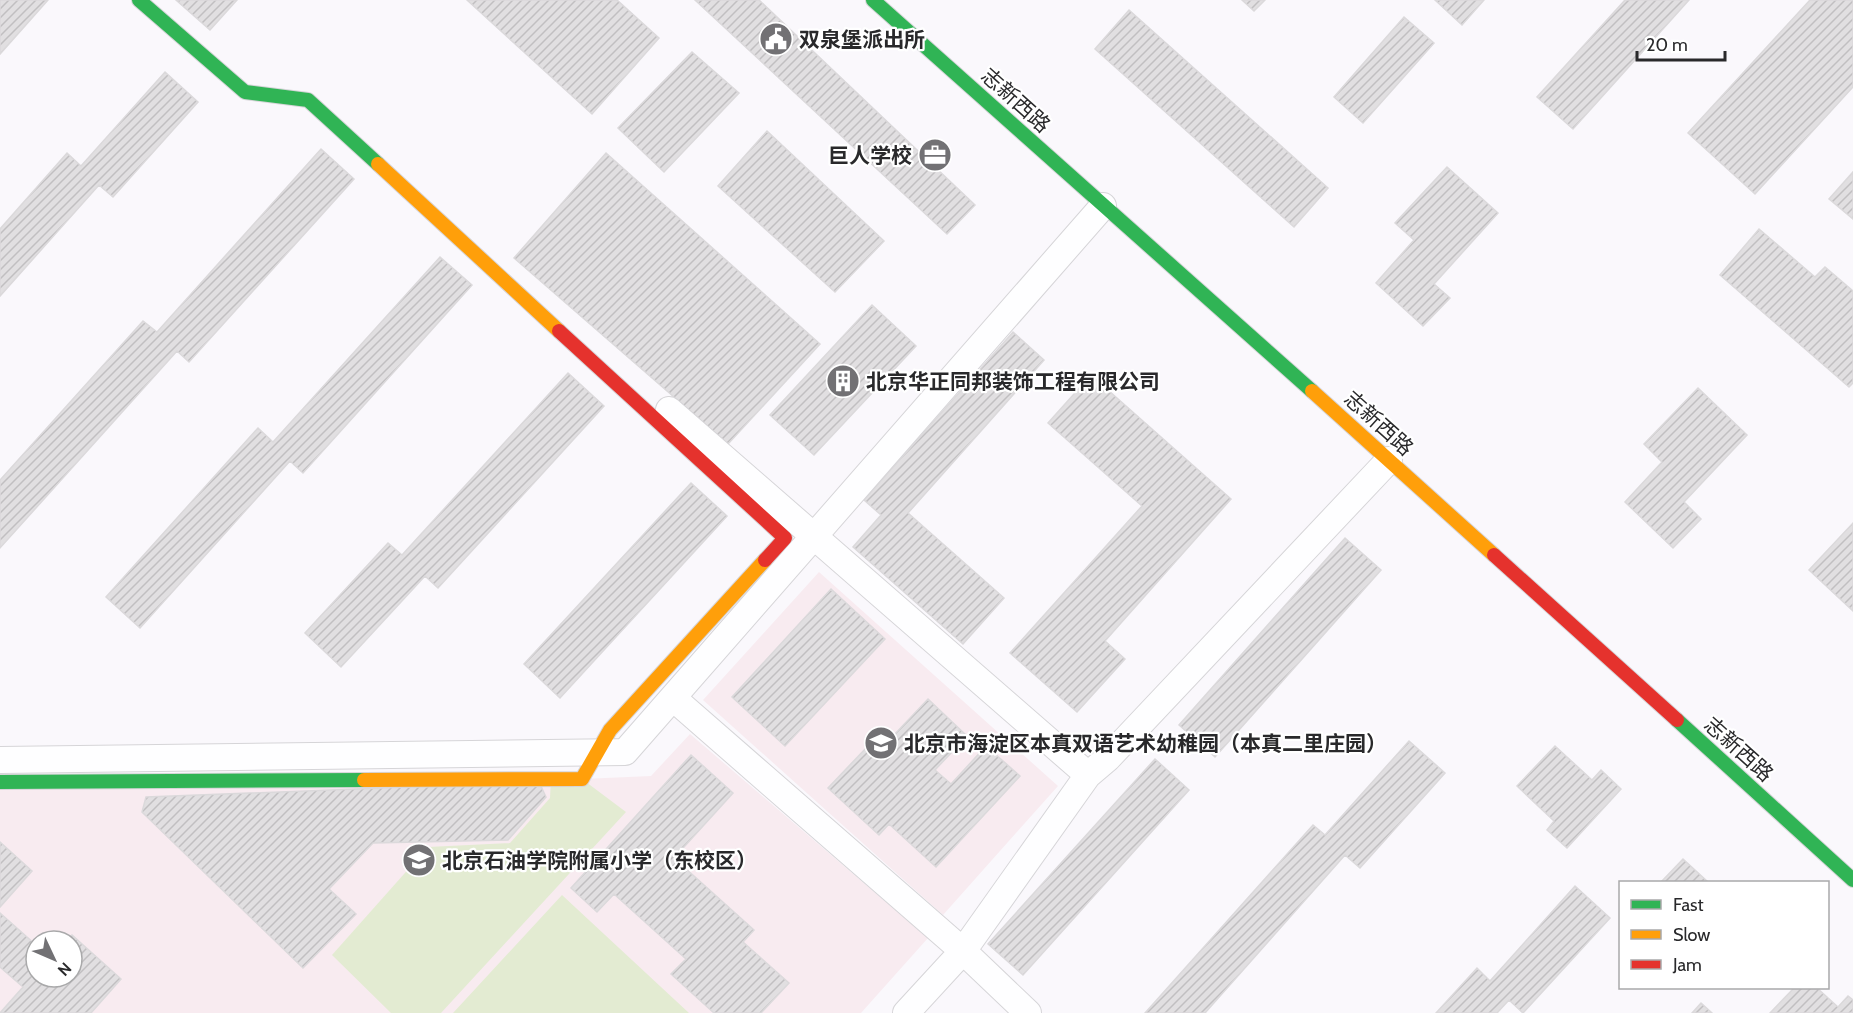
<svg xmlns="http://www.w3.org/2000/svg" width="1853" height="1013" font-family="Cabin,'Noto Sans SC',sans-serif">
	<style>
		.education { fill: #f8ebf0; fill-rule: evenodd }
		.pitch { fill: #e3ebd2 }
		.building { fill: url(#building-hatch); stroke: #dbd9db; stroke-width: 1.5 }
		.lines { fill: none; stroke-linecap: round; stroke-linejoin: round }
		.street-casing { stroke: #d6d5d8; stroke-width: 28 }
		.fast-casing { stroke: #d6d5d8; stroke-width: 16 }
		.slow-casing { stroke: #d6d5d8; stroke-width: 16 }
		.jam-casing { stroke: #d6d5d8; stroke-width: 16 }
		.street { stroke: #fefeff; stroke-width: 26 }
		.fast { stroke: #30b455; stroke-width: 14 }
		.slow { stroke: #ff9f0a; stroke-width: 14 }
		.jam { stroke: #e5322d; stroke-width: 14 }
		.labels { text-anchor: middle; dominant-baseline: central; stroke-width: 4.5; stroke-linejoin: round; paint-order: stroke }
		.poi-label { font-size: 21px; font-weight: bold; fill: #29292b; stroke: #fff; text-anchor: start }
		.street-label { font-size: 21px; fill: #29292b; stroke: #fff }
	</style>
	<defs>
		<pattern id="building-hatch" width="6" height="6" patternUnits="userSpaceOnUse" patternTransform="scale(1.5)"><rect width="6" height="6" fill="#e1dfe1"/><path d="M-1 1l2-2M0 6l6-6M5 7l2-2" fill="none" stroke="#c1bfc1"/></pattern>
	</defs>
	<rect width="100%" height="100%" fill="#faf8fc"/>
	<path class="education" d="M 819,572 L 1058,786 L 943,915 L 703,700 Z
		M 690,734 L 928,938 L 861,1013 L 0,1013 L 0,782 L 582,779 L 651,776 ZM 36,941 L 72,941 L 72,977 L 36,977 Z"/>
	<path class="pitch" d="M 551,779 L 582,779 L 626,812 L 441,1013 L 391,1013 L 332,955 L 428,847 L 510,843 L 550,798 Z
		M 562,895 L 689,1013 L 453,1013 Z"/>
	<path class="building" d="M 0,0 L 48,0 L 0,54 Z
		M 176,0 L 237,0 L 210,30 Z
		M 467,0 L 617,0 L 659,38 L 592,114 Z
		M 695,0 L 759,0 L 975,205 L 947,234 Z
		M 1242,0 L 1265,0 L 1254,11 Z
		M 1435,0 L 1484,0 L 1462,25 Z
		M 1625,0 L 1689,0 L 1573,129 L 1537,97 Z
		M 1810,0 L 1853,0 L 1853,87 L 1755,194 L 1688,133 Z
		M 1129,10 L 1328,188 L 1294,227 L 1095,49 Z
		M 1404,17 L 1434,43 L 1363,123 L 1334,97 Z
		M 692,52 L 739,93 L 664,172 L 618,128 Z
		M 165,72 L 198,102 L 113,197 L 99,185 L 0,296 L 0,229 L 67,153 L 81,166 Z
		M 767,131 L 884,241 L 835,292 L 718,186 Z
		M 321,149 L 354,179 L 189,362 L 177,351 L 0,548 L 0,480 L 143,321 L 157,332 Z
		M 606,153 L 820,344 L 728,444 L 514,258 Z
		M 1447,167 L 1498,213 L 1434,284 L 1450,298 L 1423,326 L 1376,283 L 1414,240 L 1395,223 Z
		M 1853,172 L 1853,219 L 1829,199 Z
		M 1759,229 L 1815,277 L 1825,267 L 1853,291 L 1853,383 L 1849,387 L 1720,275 Z
		M 440,257 L 472,285 L 303,473 L 290,461 L 140,628 L 106,597 L 258,428 L 273,442 Z
		M 872,305 L 916,346 L 814,455 L 770,415 Z
		M 1013,332 L 1044,360 L 908,513 L 1004,598 L 963,644 L 853,547 L 881,515 L 864,500 Z
		M 568,373 L 604,406 L 438,588 L 425,576 L 341,667 L 305,633 L 388,543 L 402,555 Z
		M 1091,375 L 1231,499 L 1105,641 L 1125,659 L 1077,712 L 1010,653 L 1142,506 L 1048,423 Z
		M 1698,388 L 1747,435 L 1684,502 L 1701,519 L 1673,548 L 1625,502 L 1662,462 L 1644,444 Z
		M 691,483 L 727,516 L 560,698 L 524,664 Z
		M 1853,523 L 1853,611 L 1809,570 Z
		M 1345,538 L 1381,570 L 1215,757 L 1179,725 Z
		M 831,589 L 885,639 L 785,746 L 732,697 Z
		M 928,699 L 967,736 L 935,770 L 951,784 L 986,746 L 1020,776 L 936,867 L 889,824 L 879,835 L 828,788 L 867,747 L 875,755 Z
		M 1409,741 L 1445,773 L 1360,868 L 1345,855 L 1205,1013 L 1145,1013 L 1313,825 L 1325,835 Z
		M 1555,746 L 1592,780 L 1601,770 L 1621,789 L 1567,848 L 1547,830 L 1554,821 L 1517,786 Z
		M 691,755 L 733,793 L 674,858 L 754,930 L 743,942 L 789,983 L 761,1013 L 714,1013 L 671,974 L 686,959 L 614,894 L 597,912 L 571,888 Z
		M 1155,759 L 1189,790 L 1023,975 L 988,944 Z
		M 539,782 L 546,797 L 508,840 L 373,843 L 329,889 L 356,914 L 303,968 L 142,812 L 146,797 Z
		M 0,842 L 32,871 L 0,907 Z
		M 1683,859 L 1708,882 L 1661,882 Z
		M 1575,886 L 1610,918 L 1523,1013 L 1509,1000 L 1497,1013 L 1436,1013 L 1477,968 L 1490,981 Z
		M 0,913 L 36,945 L 36,977 L 72,977 L 72,941 L 66,941 L 72,935 L 121,979 L 91,1013 L 0,1013 L 23,987 L 0,967 Z
		M 1794,988 L 1817,988 L 1838,1007 L 1848,996 L 1853,1000 L 1853,1013 L 1770,1013 Z
		M 1701,1003 L 1712,1013 L 1692,1013 Z"/>
	<g class="lines">
		<defs>
			<path id="street" d="M 669,410 L 1088,775
				M 673,698 L 963,951 L 1028,1013
				M 0,760 L 625,752 L 1103,206
				M 906,1013 L 963,951 L 1088,775 L 1108,758 L 1389,460"/>
			<path id="fast" d="M 139,0 L 245,92 L 308,100 L 378,164
				M 873,0 L 1312,391
				M 1677,720 L 1853,880
				M 0,782 L 364,780"/>
			<path id="slow" d="M 378,164 L 559,331
				M 1312,391 L 1494,555
				M 364,780 L 582,779 L 610,730 L 765,560"/>
			<path id="jam" d="M 559,331 L 785,538 L 765,560
				M 1494,555 L 1677,720"/>
		</defs>
		<use href="#street" class="street-casing"/>
		<use href="#fast" class="fast-casing"/>
		<use href="#slow" class="slow-casing"/>
		<use href="#jam" class="jam-casing"/>
		<use href="#street" class="street"/>
		<use href="#fast" class="fast"/>
		<use href="#slow" class="slow"/>
		<use href="#jam" class="jam"/>
	</g>
	<defs>
		<symbol id="civic-disc" viewBox="-11 -11 22 22"><circle r="9.5" fill="#727174" stroke="#fff"/><path d="M-.6-6.5H3V-4.5H.6V-3L4-1V1h2V6H-6V1h2V-1L-.6-3ZM-1.2 2.5V6h2.4V2.5Z" fill="#fff"/></symbol>
		<symbol id="office-disc" viewBox="-11 -11 22 22"><circle r="9.5" fill="#727174" stroke="#fff"/><path d="M-6-3h4V-5.5h4V-3h4V5H-6ZM-1-4.5V-3h2v-1.5ZM-6 0V1H6V0Z" fill="#fff"/></symbol>
		<symbol id="building-disc" viewBox="-11 -11 22 22"><circle r="9.5" fill="#727174" stroke="#fff"/><path d="M-4-6H4V6H1V3H-1V6H-4ZM-2.5-4.3h1.7v1.8h-1.7ZM.8-4.3h1.7v1.8H.8ZM-2.5-1h1.7V.8h-1.7ZM.8-1h1.7V.8H.8Z" fill="#fff"/></symbol>
		<symbol id="school-disc" viewBox="-11 -11 22 22"><circle r="9.5" fill="#727174" stroke="#fff"/><path d="M0-5L7-2L0 1L-7-2ZM-4 1L0 2.5L4 1V4Q0 6-4 4Z" fill="#fff"/></symbol>
	</defs>
	<g fill-rule="evenodd">
		<use href="#civic-disc" x="757" y="20" width="38" height="38"/>
		<use href="#office-disc" x="916" y="136" width="38" height="38"/>
		<use href="#building-disc" x="824" y="362" width="38" height="38"/>
		<use href="#school-disc" x="862" y="724" width="38" height="38"/>
		<use href="#school-disc" x="400" y="841" width="38" height="38"/>
	</g>
	<g class="labels">
		<g class="poi-label">
			<text x="799" y="39">双泉堡派出所</text>
			<text x="912" y="155" text-anchor="end">巨人学校</text>
			<text x="866" y="381">北京华正同邦装饰工程有限公司</text>
			<text x="904" y="743">北京市海淀区本真双语艺术幼稚园（本真二里庄园）</text>
			<text x="442" y="860">北京石油学院附属小学（东校区）</text>
		</g>
		<g class="street-label">
			<text transform="translate(1016 100) rotate(42)">志新西路</text>
			<text transform="translate(1379 423) rotate(42)">志新西路</text>
			<text transform="translate(1739 749) rotate(42)">志新西路</text>
		</g>
	</g>
	<rect x="1619" y="881" width="210" height="108" fill="#ffffff" stroke="#a9a9aa" stroke-width="1.5"/>
	<rect x="1631" y="900" width="30" height="9" fill="#30b455" stroke="#a9a9aa" stroke-width="1.5"/>
	<text x="1673" y="911" font-size="18" fill="#29292b">Fast</text>
	<rect x="1631" y="930" width="30" height="9" fill="#ff9f0a" stroke="#a9a9aa" stroke-width="1.5"/>
	<text x="1673" y="941" font-size="18" fill="#29292b">Slow</text>
	<rect x="1631" y="960" width="30" height="9" fill="#e5322d" stroke="#a9a9aa" stroke-width="1.5"/>
	<text x="1673" y="971" font-size="18" fill="#29292b">Jam</text>
	<g transform="translate(54 959) rotate(134)"><circle r="28" fill="#ffffff" stroke="#a9a9aa" stroke-width="1.5"/>
	<path d="M0-4.5L10 22L0 15L-10 22Z" fill="#727174"/>
	<text y="-9" font-size="16" font-weight="bold" text-anchor="middle" fill="#29292b">N</text>
	</g>
	<path d="M1637 51v9h88v-9" fill="none" stroke="#29292b" stroke-width="3"/>
	<text x="1646" y="51" font-size="18" fill="#29292b" stroke="#ffffff" stroke-width="4.5" paint-order="stroke">20 m</text>
</svg>
